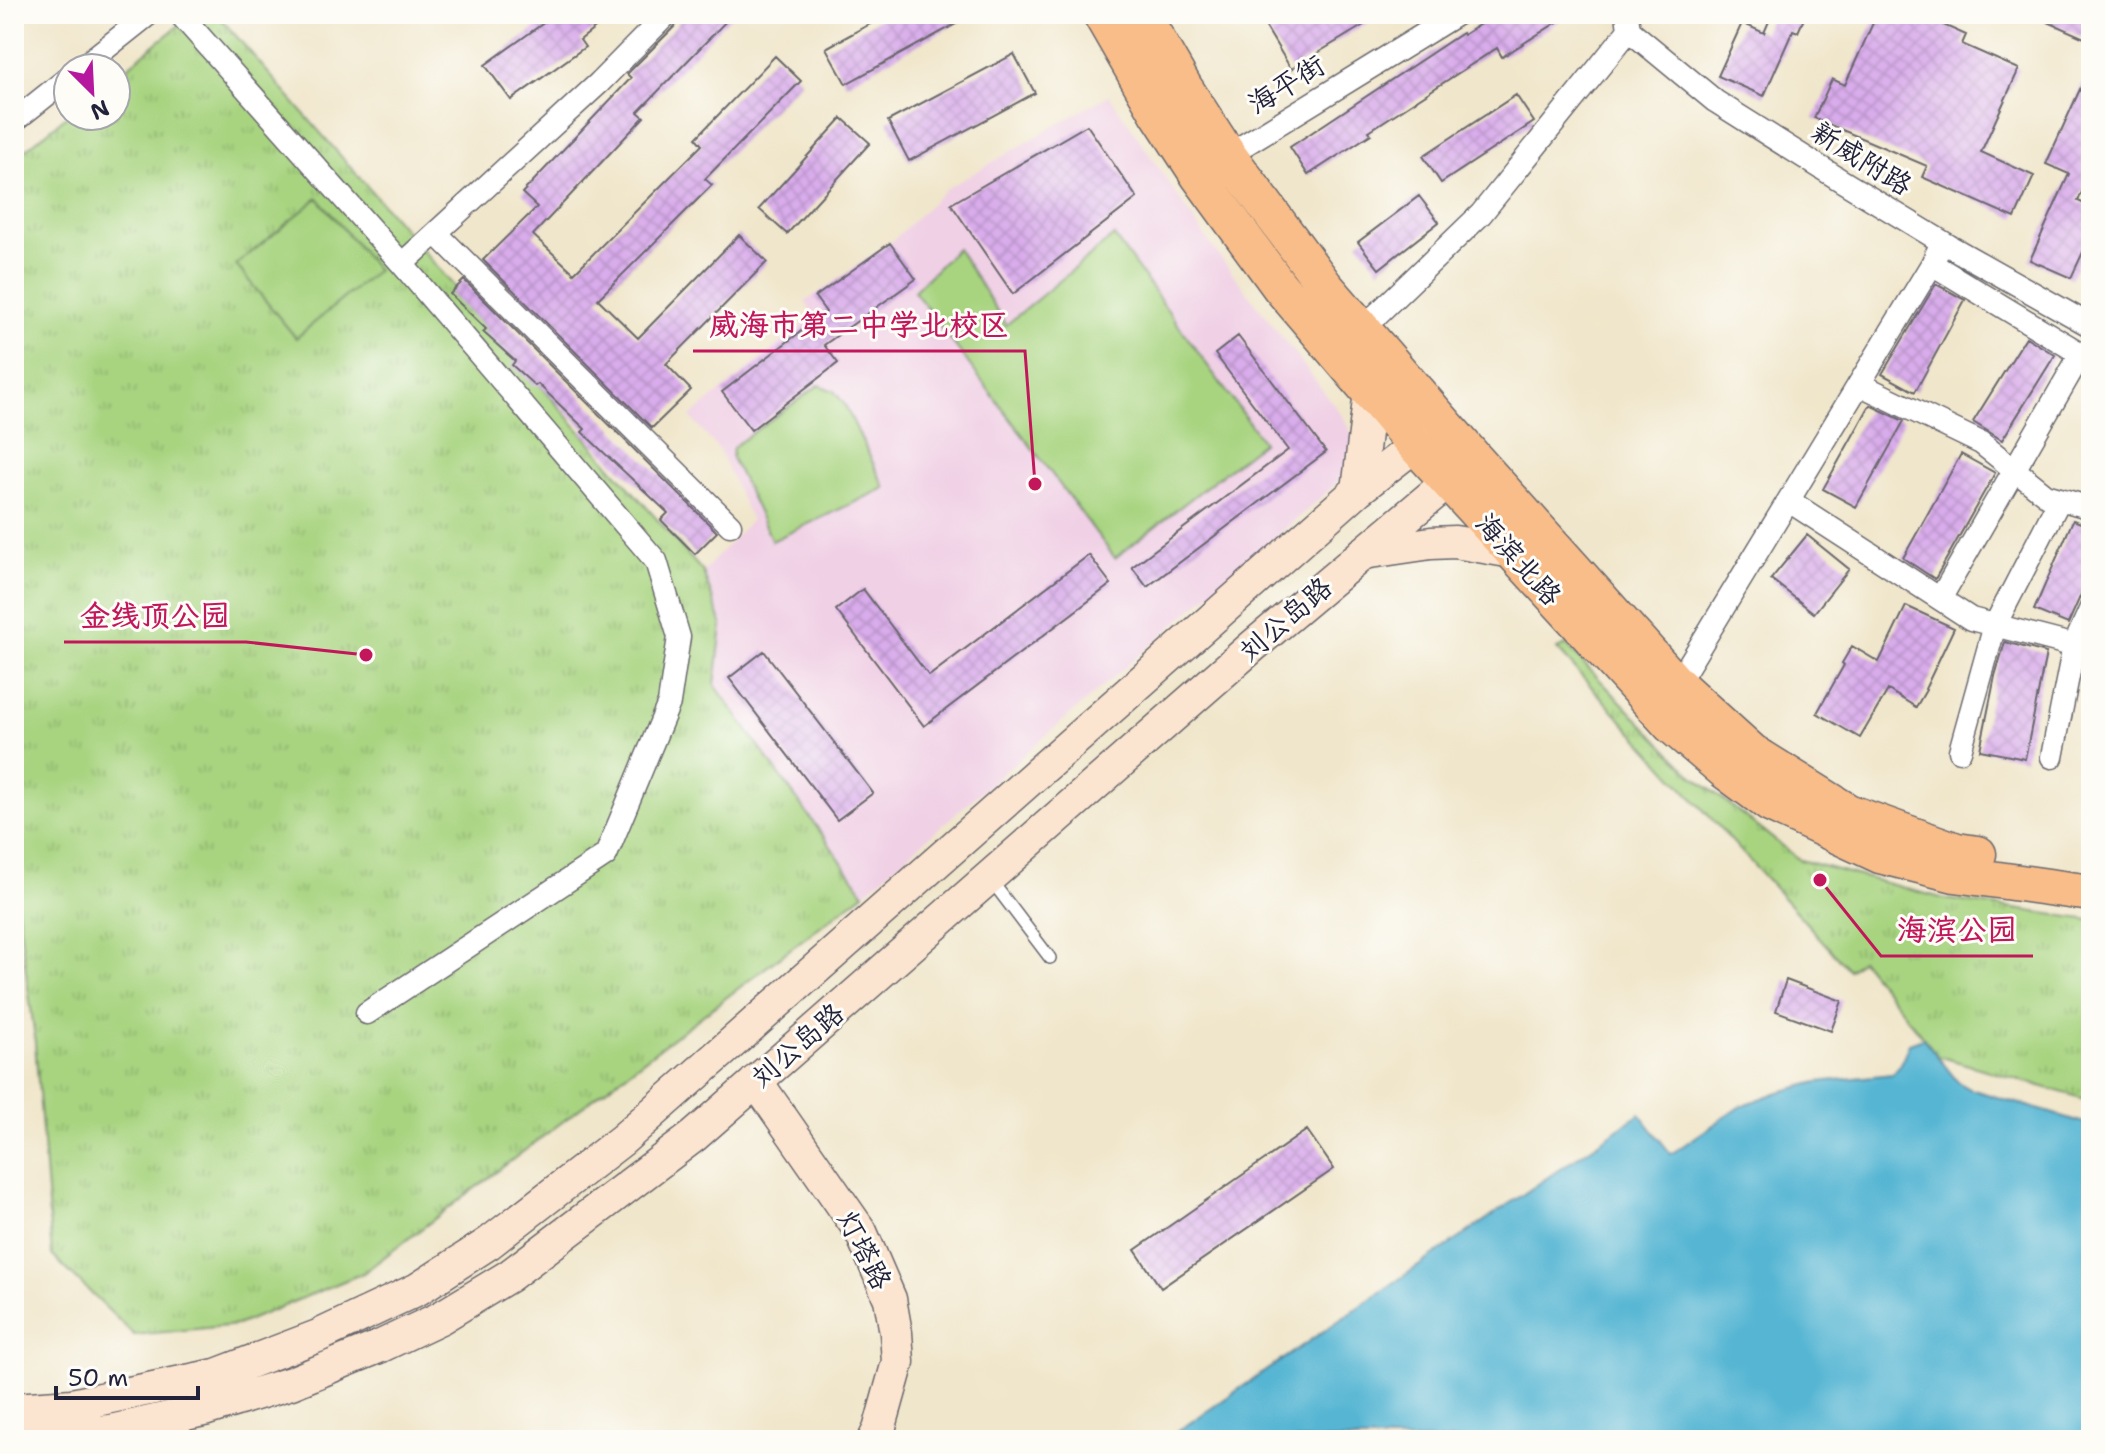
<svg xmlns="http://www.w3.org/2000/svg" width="2105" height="1454" font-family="'Shantell Sans','LXGW WenKai TC',sans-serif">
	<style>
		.built { fill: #f0d0e5 }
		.park { fill: url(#park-tufts); stroke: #657b5e; stroke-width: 2 }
		.pitch { fill: #a8d480; stroke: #657b5e; stroke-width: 2 }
		.water { fill: #54b5d3; stroke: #3b6c87; stroke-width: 2 }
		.building { fill: url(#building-cross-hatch) }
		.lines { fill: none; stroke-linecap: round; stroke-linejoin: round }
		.lane-casing { stroke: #6a676d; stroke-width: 14 }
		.street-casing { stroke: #6a676d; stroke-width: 25 }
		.secondary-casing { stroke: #6a676d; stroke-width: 35 }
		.primary-casing { stroke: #6a676d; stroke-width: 39 }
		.lane { stroke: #fff; stroke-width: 11 }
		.street { stroke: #fff; stroke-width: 22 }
		.secondary { stroke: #fce5d0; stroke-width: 32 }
		.primary { stroke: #f8bd89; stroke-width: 36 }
		.labels { text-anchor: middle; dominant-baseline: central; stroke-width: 6; stroke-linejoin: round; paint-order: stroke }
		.street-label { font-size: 28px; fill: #22223b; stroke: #fdfcf7 }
		.leader { fill: none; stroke: #c2185b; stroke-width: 3 }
		.callout-dot { fill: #c2185b; stroke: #fdfcf7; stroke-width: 3 }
		.callout-label { font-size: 30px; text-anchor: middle; font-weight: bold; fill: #c2185b; stroke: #fdfcf7; stroke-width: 6; stroke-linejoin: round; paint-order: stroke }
	</style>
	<defs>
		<pattern id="park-tufts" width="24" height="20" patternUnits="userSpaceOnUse" patternTransform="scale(2)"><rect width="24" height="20" fill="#a8d480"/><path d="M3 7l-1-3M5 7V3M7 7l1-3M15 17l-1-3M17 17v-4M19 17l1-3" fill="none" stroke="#90b670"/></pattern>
		<pattern id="building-cross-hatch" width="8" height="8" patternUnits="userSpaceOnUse" patternTransform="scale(2)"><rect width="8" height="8" fill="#d9aceb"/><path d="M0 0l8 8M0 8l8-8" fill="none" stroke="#ba94ca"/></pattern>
	</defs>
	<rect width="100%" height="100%" fill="#fdfcf7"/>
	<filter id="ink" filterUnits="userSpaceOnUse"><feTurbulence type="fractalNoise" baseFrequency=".0125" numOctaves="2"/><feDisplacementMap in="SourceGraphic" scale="16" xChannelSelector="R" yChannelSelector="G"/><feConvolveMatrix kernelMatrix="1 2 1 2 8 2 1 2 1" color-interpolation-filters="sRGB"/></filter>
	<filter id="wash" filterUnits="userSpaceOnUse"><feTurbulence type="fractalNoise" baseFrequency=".006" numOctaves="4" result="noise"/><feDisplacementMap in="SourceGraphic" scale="32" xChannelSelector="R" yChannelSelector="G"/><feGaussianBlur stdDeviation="1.8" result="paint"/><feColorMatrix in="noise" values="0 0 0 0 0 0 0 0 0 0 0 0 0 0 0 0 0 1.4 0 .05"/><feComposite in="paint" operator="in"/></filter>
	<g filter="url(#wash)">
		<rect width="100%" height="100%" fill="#f0e6cb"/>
		<path class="built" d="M 1109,95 L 1210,244 L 1344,418 L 1354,439 L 1346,473 L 1323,496 L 864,893 L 715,685 L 722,625 L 703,572 L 751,520 L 719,450 L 690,417 L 814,315 L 805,302 L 890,243 L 946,189 Z"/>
		<path class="park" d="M 193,14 L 217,14 L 703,572 L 722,625 L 715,685 L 864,893 L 363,1273 L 237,1325 L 134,1335 L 52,1255 L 34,1031 L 14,882 L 14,159 L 68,115 L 116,116 L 116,76 Z
			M 1566,645 L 1692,775 L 1800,860 L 1945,899 L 2091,920 L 2091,1101 L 1938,1056 L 1861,960 L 1849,970 L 1557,649 Z"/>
		<path class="pitch" d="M 318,198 L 377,270 L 296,338 L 236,265 Z
			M 1114,236 L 1263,442 L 1115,558 L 914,291 L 957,248 L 1006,325 Z
			M 819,385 L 834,391 L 845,405 L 885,488 L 772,541 L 732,458 L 733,447 Z"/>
		<path class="water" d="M 1923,1038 L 1958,1082 L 1970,1089 L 2091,1125 L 2091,1440 L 1165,1440 L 1640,1114 L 1671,1154 L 1741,1106 L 1779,1092 L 1818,1082 L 1892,1074 L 1901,1064 L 1909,1043 Z"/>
		<g id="blocks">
			<path class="building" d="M 556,14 L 613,14 L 580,40 L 585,47 L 511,100 L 485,65 Z
				M 684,14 L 733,14 L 638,112 L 644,117 L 533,235 L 574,273 L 702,145 L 696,138 L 775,56 L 801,81 L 705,179 L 712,185 L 598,299 L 638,338 L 739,235 L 767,262 L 666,364 L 691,390 L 652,428 L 483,260 L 537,207 L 522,193 L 631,78 L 627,74 L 677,24 Z
				M 888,14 L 974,14 L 846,84 L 826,48 Z
				M 1258,14 L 1382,14 L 1291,69 Z
				M 1496,14 L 1570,14 L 1502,57 L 1497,48 L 1369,131 L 1371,134 L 1308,175 L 1290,147 L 1462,33 L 1463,35 Z
				M 1759,14 L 1806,14 L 1798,32 L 1793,30 L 1764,96 L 1718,76 L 1742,23 L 1764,33 L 1770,19 Z
				M 1877,14 L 1919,14 L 1966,35 L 1962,44 L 2019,69 L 1981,152 L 2034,176 L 2015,218 L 1922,177 L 1927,166 L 1814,118 L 1832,79 L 1845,85 Z
				M 2030,14 L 2091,14 L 2091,41 Z
				M 1014,54 L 1035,93 L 909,161 L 888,121 Z
				M 2091,65 L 2091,172 L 2078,201 L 2091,207 L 2091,235 L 2071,278 L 2030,260 L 2069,174 L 2046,164 Z
				M 1516,95 L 1534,122 L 1441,183 L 1423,156 Z
				M 842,118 L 870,143 L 787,234 L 759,209 Z
				M 1087,125 L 1137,198 L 1013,294 L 951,204 Z
				M 1419,196 L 1439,222 L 1379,269 L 1358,242 Z
				M 890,243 L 916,279 L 824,345 L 838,363 L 751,430 L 722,392 L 826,312 L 815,297 Z
				M 464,280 L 717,532 L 695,554 L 661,520 L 668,513 L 582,432 L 585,429 L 538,384 L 535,386 L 512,365 L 515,361 L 483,332 L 486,329 L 450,294 Z
				M 1936,284 L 1965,300 L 1915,392 L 1882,374 Z
				M 1238,336 L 1326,452 L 1147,587 L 1132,567 L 1288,450 L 1215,354 Z
				M 2026,337 L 2055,355 L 2002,440 L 1973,422 Z
				M 1870,405 L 1904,421 L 1856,507 L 1823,489 Z
				M 1961,454 L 1995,473 L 1935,579 L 1903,558 Z
				M 2073,520 L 2091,527 L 2091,572 L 2068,624 L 2034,610 Z
				M 1807,535 L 1849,569 L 1814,613 L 1771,579 Z
				M 1089,555 L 1111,584 L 924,726 L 836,610 L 863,589 L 929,676 Z
				M 1906,606 L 1954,628 L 1925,689 L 1926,690 L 1916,707 L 1888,690 L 1860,738 L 1817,713 L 1844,665 L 1842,663 L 1852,646 L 1879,662 Z
				M 2005,642 L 2046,653 L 2025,759 L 1980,750 L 1995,676 Z
				M 764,651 L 873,793 L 837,820 L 729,678 Z
				M 1786,980 L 1842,1001 L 1831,1031 L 1776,1011 Z
				M 1307,1130 L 1334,1169 L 1161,1288 L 1135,1250 Z"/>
		</g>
	</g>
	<g filter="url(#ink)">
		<use href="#blocks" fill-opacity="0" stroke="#6a676d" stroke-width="2"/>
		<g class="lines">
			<defs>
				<path id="lane" d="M 990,879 L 1050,958"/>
				<path id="street" d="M 180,14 L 402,264 L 656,561 L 679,637 L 669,703 L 606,855 L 367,1013
					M 1627,14 L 1629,30 L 1715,101 L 1842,181 L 1949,246 L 2091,326
					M 81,68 L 149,14
					M 14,121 L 68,78
					M 1228,155 L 1457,14
					M 436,233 L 730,525
					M 402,264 L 599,83 L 667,14
					M 1932,264 L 2091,360
					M 1362,329 L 1481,214 L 1629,30
					M 1859,384 L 1981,443 L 2046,495 L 2091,508
					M 1789,501 L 1971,619 L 2091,650
					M 1940,599 L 2081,354
					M 1677,684 L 1932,264 L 1942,242
					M 1960,751 L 1995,625 L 2060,499
					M 2052,757 L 2074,646 L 2091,608"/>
				<path id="secondary" d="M 1358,490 L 1370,392
					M 1363,553 L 1431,543 L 1455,542 L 1513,552
					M 756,1081 L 861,1232 L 890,1299 L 896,1333 L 898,1362 L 879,1430 L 874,1440
					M 14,1409 L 72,1405 L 216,1375 L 318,1336 L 418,1289 L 489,1243 L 622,1140 L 1358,490 L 1435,430
					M 14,1438 L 110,1431 L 204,1410 L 291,1383 L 381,1346 L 440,1318 L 509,1276 L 694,1136 L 1253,646 L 1466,467"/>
				<path id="primary" d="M 1101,14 L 1158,113 L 1199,176 L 1280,287 L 1415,445 L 1671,725 L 1724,770 L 1770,804 L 1880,855 L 1955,874 L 2091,893
					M 1142,14 L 1184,87 L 1228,155 L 1325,286 L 1475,459 L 1677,684 L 1752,752 L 1848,812 L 1957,851 L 1978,854"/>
			</defs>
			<use href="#lane" class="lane-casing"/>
			<use href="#street" class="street-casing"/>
			<use href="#secondary" class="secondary-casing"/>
			<use href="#primary" class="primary-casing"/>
			<use href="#lane" class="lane"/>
			<use href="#street" class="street"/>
			<use href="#secondary" class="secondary"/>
			<use href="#primary" class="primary"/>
		</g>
	</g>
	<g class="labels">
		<g class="street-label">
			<text transform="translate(1286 84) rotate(-32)">海平街</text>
			<text transform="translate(1862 158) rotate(32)">新威附路</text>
			<text transform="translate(1519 559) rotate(48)">海滨北路</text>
			<text transform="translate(1285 619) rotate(-41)">刘公岛路</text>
			<text transform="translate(797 1045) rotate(-41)">刘公岛路</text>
			<text transform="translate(865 1250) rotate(63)">灯塔路</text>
		</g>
	</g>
	<path class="leader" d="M1035 484L1025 351H693M366 655L246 642H64M1820 880L1881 956H2033"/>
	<g class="callout-dot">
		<circle cx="1035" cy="484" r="8"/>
		<circle cx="366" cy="655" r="8"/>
		<circle cx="1820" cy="880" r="8"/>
	</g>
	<g class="callout-label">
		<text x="859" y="335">威海市第二中学北校区</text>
		<text x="155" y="626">金线顶公园</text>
		<text x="1957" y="940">海滨公园</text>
	</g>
	<rect width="2105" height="1454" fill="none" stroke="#fdfcf7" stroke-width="48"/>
	<g transform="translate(92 92) rotate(156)"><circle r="38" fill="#fdfcf7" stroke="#a5a5ac" stroke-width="2"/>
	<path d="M0-6L14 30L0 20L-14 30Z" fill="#b5179e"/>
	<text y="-12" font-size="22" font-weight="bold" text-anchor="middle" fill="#22223b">N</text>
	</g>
	<path d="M56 1386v12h142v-12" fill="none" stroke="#22223b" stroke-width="4"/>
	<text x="68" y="1386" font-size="24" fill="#22223b" stroke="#fdfcf7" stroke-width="6" paint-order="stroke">50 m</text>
</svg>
